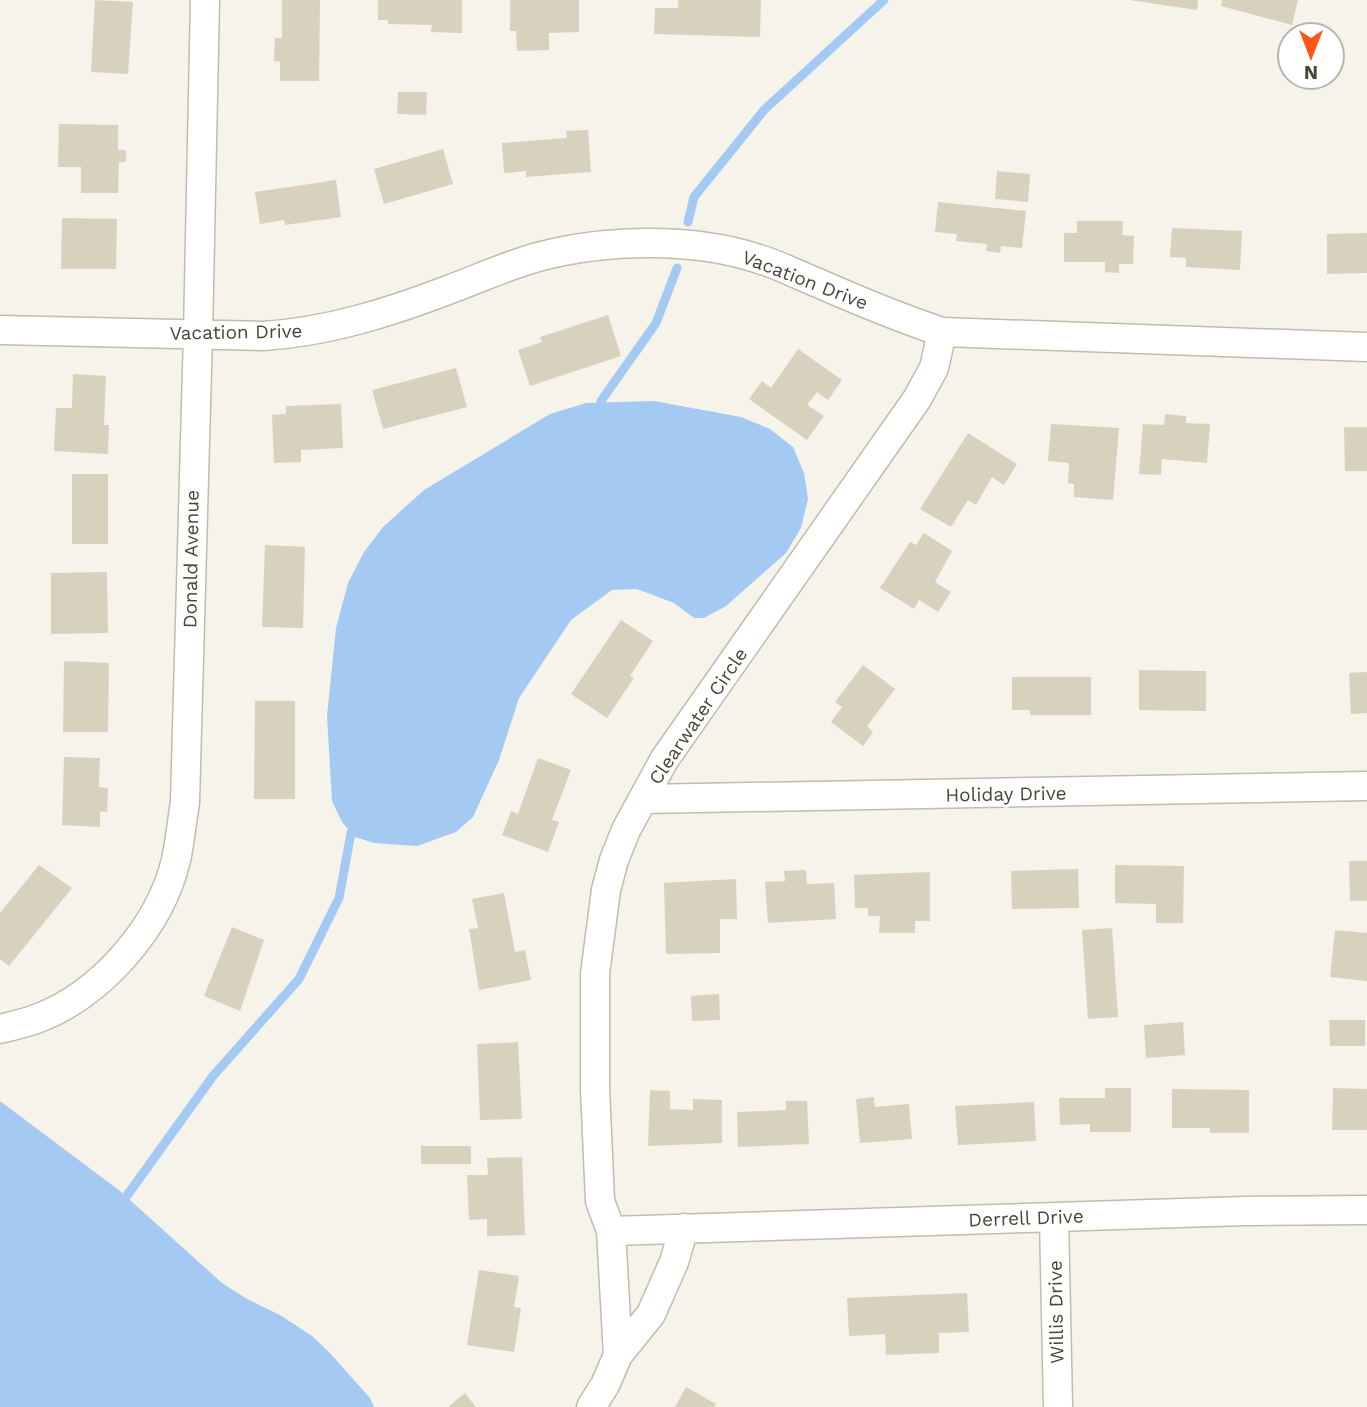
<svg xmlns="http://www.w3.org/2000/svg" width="1367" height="1407" font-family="'Work Sans',sans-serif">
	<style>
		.water { fill: #a4caf4 }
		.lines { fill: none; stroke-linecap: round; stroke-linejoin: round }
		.stream { stroke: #a4caf4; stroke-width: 9 }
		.building { fill: #d8d1be }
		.minor-casing { stroke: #c2bcab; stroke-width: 31 }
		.minor { stroke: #fff; stroke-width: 28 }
		.labels { text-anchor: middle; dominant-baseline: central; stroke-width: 6; stroke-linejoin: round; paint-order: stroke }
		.street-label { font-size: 19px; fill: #4a4537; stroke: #fff }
	</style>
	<rect width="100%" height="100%" fill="#f5f3ea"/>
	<path class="water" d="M 654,401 L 741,417 L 770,429 L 793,447 L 804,473 L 808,499 L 801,528 L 786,553 L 726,606 L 704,618 L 694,618 L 674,603 L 637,589 L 612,590 L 571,620 L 519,698 L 499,760 L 473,817 L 456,832 L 417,846 L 374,843 L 355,837 L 342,822 L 332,801 L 327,716 L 336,628 L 348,583 L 364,552 L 383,527 L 424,490 L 550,414 L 586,403 Z
		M 0,1101 L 120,1191 L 222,1283 L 247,1299 L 280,1315 L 312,1336 L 329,1352 L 370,1398 L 374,1407 L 0,1407 Z"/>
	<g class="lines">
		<path class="stream" d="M 688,222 L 694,197 L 764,110 L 884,0
			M 601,401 L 656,323 L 677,268
			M 126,1197 L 213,1076 L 299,979 L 339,898 L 351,833"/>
	</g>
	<path class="building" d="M 95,0 L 133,2 L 128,74 L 91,72 Z
		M 282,0 L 320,0 L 319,81 L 280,81 L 280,62 L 274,61 L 275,38 L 282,38 Z
		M 378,0 L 462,0 L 462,33 L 431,32 L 432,25 L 388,24 L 388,20 L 378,20 Z
		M 510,0 L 579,0 L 579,32 L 549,33 L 549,50 L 517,51 L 516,31 L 510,31 Z
		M 678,0 L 761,0 L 760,37 L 654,34 L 655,8 L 678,8 Z
		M 1129,0 L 1198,0 L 1197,10 Z
		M 1222,0 L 1298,0 L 1292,25 L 1221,6 Z
		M 398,92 L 427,92 L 426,115 L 397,114 Z
		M 59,124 L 118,125 L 118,150 L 126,150 L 126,162 L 119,162 L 118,193 L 81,193 L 81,167 L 58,167 Z
		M 588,130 L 591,172 L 526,177 L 526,171 L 504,173 L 502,143 L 567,138 L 566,131 Z
		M 443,149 L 453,184 L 384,204 L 374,169 Z
		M 997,171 L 1030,174 L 1028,202 L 995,199 Z
		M 336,180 L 341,217 L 285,225 L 284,220 L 260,224 L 255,192 Z
		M 938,202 L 1026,211 L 1022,248 L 1001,246 L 1000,253 L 986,251 L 987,244 L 956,241 L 957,234 L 935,232 Z
		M 62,218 L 117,219 L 116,269 L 61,269 Z
		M 1077,221 L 1123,221 L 1122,235 L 1134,236 L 1133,264 L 1119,264 L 1119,273 L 1105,272 L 1105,262 L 1064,262 L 1064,233 L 1077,233 Z
		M 1172,228 L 1242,231 L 1240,270 L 1186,267 L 1186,258 L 1170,257 Z
		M 1367,233 L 1367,273 L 1327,274 L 1327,234 Z
		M 608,315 L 621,356 L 530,386 L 518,350 L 542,342 L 540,337 Z
		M 798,349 L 842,380 L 828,400 L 817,392 L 807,405 L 824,416 L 807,440 L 749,399 L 762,381 L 771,388 Z
		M 456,368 L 467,407 L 383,429 L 372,390 Z
		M 73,374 L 106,376 L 104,425 L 109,425 L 108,454 L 54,451 L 56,408 L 72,408 Z
		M 341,404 L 343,448 L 301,450 L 301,462 L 274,463 L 272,415 L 286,414 L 286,406 Z
		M 1165,414 L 1186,416 L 1186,423 L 1210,424 L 1207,463 L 1162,459 L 1161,475 L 1139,474 L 1143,424 L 1164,425 Z
		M 1051,424 L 1119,428 L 1113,500 L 1074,497 L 1074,484 L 1068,483 L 1069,463 L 1048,461 Z
		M 1344,427 L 1367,427 L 1367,471 L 1345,471 Z
		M 968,433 L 1017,464 L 1004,485 L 992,477 L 976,505 L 968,500 L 951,527 L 920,509 Z
		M 72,474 L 108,474 L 108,544 L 72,544 Z
		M 924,533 L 952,551 L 935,582 L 951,592 L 938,612 L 919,600 L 914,609 L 880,588 L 910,542 L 916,545 Z
		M 265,545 L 305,547 L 303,628 L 262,627 Z
		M 107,572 L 108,633 L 51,634 L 51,573 Z
		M 621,620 L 653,641 L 630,676 L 634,678 L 607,718 L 571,694 Z
		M 64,661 L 109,663 L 108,732 L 63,732 Z
		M 863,665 L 895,689 L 867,726 L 873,732 L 863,746 L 831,722 L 842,707 L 835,702 Z
		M 1139,670 L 1206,671 L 1206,711 L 1139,710 Z
		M 1367,672 L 1367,713 L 1351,714 L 1349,673 Z
		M 1012,677 L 1091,677 L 1091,715 L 1030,715 L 1030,710 L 1012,710 Z
		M 255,701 L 295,701 L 295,799 L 254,799 Z
		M 64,757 L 100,758 L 99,787 L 108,788 L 107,812 L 100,811 L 100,827 L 62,825 Z
		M 538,758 L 571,770 L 552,820 L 559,822 L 548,852 L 502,835 L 511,811 L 518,814 Z
		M 1349,861 L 1367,861 L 1367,901 L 1350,901 Z
		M 39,865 L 72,888 L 9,966 L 0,959 L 0,913 Z
		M 1115,865 L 1184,866 L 1183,923 L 1156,923 L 1156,904 L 1115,903 Z
		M 1078,869 L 1079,908 L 1012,909 L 1011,871 Z
		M 806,870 L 807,884 L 834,883 L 836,919 L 768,923 L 765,882 L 785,881 L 784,871 Z
		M 930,872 L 930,921 L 915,921 L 915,933 L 879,933 L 880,916 L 868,916 L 868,908 L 855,908 L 854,875 Z
		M 736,879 L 737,919 L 720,919 L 720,953 L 666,954 L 664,883 Z
		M 504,893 L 515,952 L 525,950 L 531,980 L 479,990 L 469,929 L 478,928 L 472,899 Z
		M 232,927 L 264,940 L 240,1011 L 204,996 Z
		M 1112,928 L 1118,1017 L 1088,1019 L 1082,930 Z
		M 1335,930 L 1367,933 L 1367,981 L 1330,977 Z
		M 719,994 L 720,1020 L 692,1021 L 691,996 Z
		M 1329,1020 L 1365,1020 L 1365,1046 L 1330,1046 Z
		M 1183,1022 L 1185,1055 L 1146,1058 L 1144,1025 Z
		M 518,1042 L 522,1119 L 480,1120 L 477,1044 Z
		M 1105,1088 L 1131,1088 L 1131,1132 L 1090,1132 L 1090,1124 L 1060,1125 L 1059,1098 L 1105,1098 Z
		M 1333,1088 L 1367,1089 L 1367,1130 L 1332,1130 Z
		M 1172,1089 L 1249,1090 L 1249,1133 L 1210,1133 L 1210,1128 L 1172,1128 Z
		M 650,1090 L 670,1091 L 670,1109 L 693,1110 L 693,1099 L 722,1100 L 722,1143 L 648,1146 Z
		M 874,1097 L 875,1107 L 909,1104 L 912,1139 L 860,1143 L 856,1099 Z
		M 786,1101 L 807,1101 L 809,1144 L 738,1147 L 737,1112 L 786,1110 Z
		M 1034,1102 L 1036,1141 L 958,1145 L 955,1106 Z
		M 421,1146 L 471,1146 L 471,1164 L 421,1164 Z
		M 522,1157 L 525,1235 L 487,1236 L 487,1219 L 469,1220 L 467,1175 L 488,1175 L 487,1158 Z
		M 479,1270 L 519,1276 L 514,1307 L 521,1308 L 514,1352 L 467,1345 Z
		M 967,1293 L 969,1332 L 939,1333 L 939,1353 L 886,1355 L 885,1334 L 849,1336 L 847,1298 Z
		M 686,1387 L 716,1404 L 714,1407 L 675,1407 Z
		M 465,1393 L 476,1407 L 448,1407 Z"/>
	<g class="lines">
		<defs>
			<path id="minor" d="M 0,330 L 263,336 C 327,332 388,313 448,290 C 478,279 508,265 538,257 C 605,239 693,237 759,259 C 779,265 798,275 818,283 C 859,301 900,318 942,332 L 1367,347
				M 644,799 L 1367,786
				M 0,1029 C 12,1026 25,1023 36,1019 C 101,995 160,927 176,860 C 180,841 182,821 185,802 L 198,334 L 205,0
				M 1054,1218 L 1058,1407
				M 611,1231 L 1244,1211 L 1367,1210
				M 618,1355 L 611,1231 L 600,1201 L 595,1089 L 595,974 L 606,890 L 614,860 L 626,830 L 664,760 L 917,399 L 934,368 L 942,332
				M 591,1407 L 605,1385 L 618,1355 L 651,1314 L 674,1262 L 684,1228"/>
		</defs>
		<use href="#minor" class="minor-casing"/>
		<use href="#minor" class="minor"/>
	</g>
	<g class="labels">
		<g class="street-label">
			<text transform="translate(805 280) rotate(21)">Vacation Drive</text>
			<text transform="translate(236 332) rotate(-1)">Vacation Drive</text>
			<text transform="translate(191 559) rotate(-89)">Donald Avenue</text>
			<text transform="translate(698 716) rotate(-56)">Clearwater Circle</text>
			<text transform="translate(1006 794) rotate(-1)">Holiday Drive</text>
			<text transform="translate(1026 1218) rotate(-2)">Derrell Drive</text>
			<text transform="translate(1056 1312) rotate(-91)">Willis Drive</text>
		</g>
	</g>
	<g transform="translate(1311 56) rotate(180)"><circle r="33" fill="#ffffff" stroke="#b7b5af" stroke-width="2"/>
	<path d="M0-5L12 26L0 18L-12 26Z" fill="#ff5517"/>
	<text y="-10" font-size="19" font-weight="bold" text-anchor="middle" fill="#4a4537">N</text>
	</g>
</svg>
